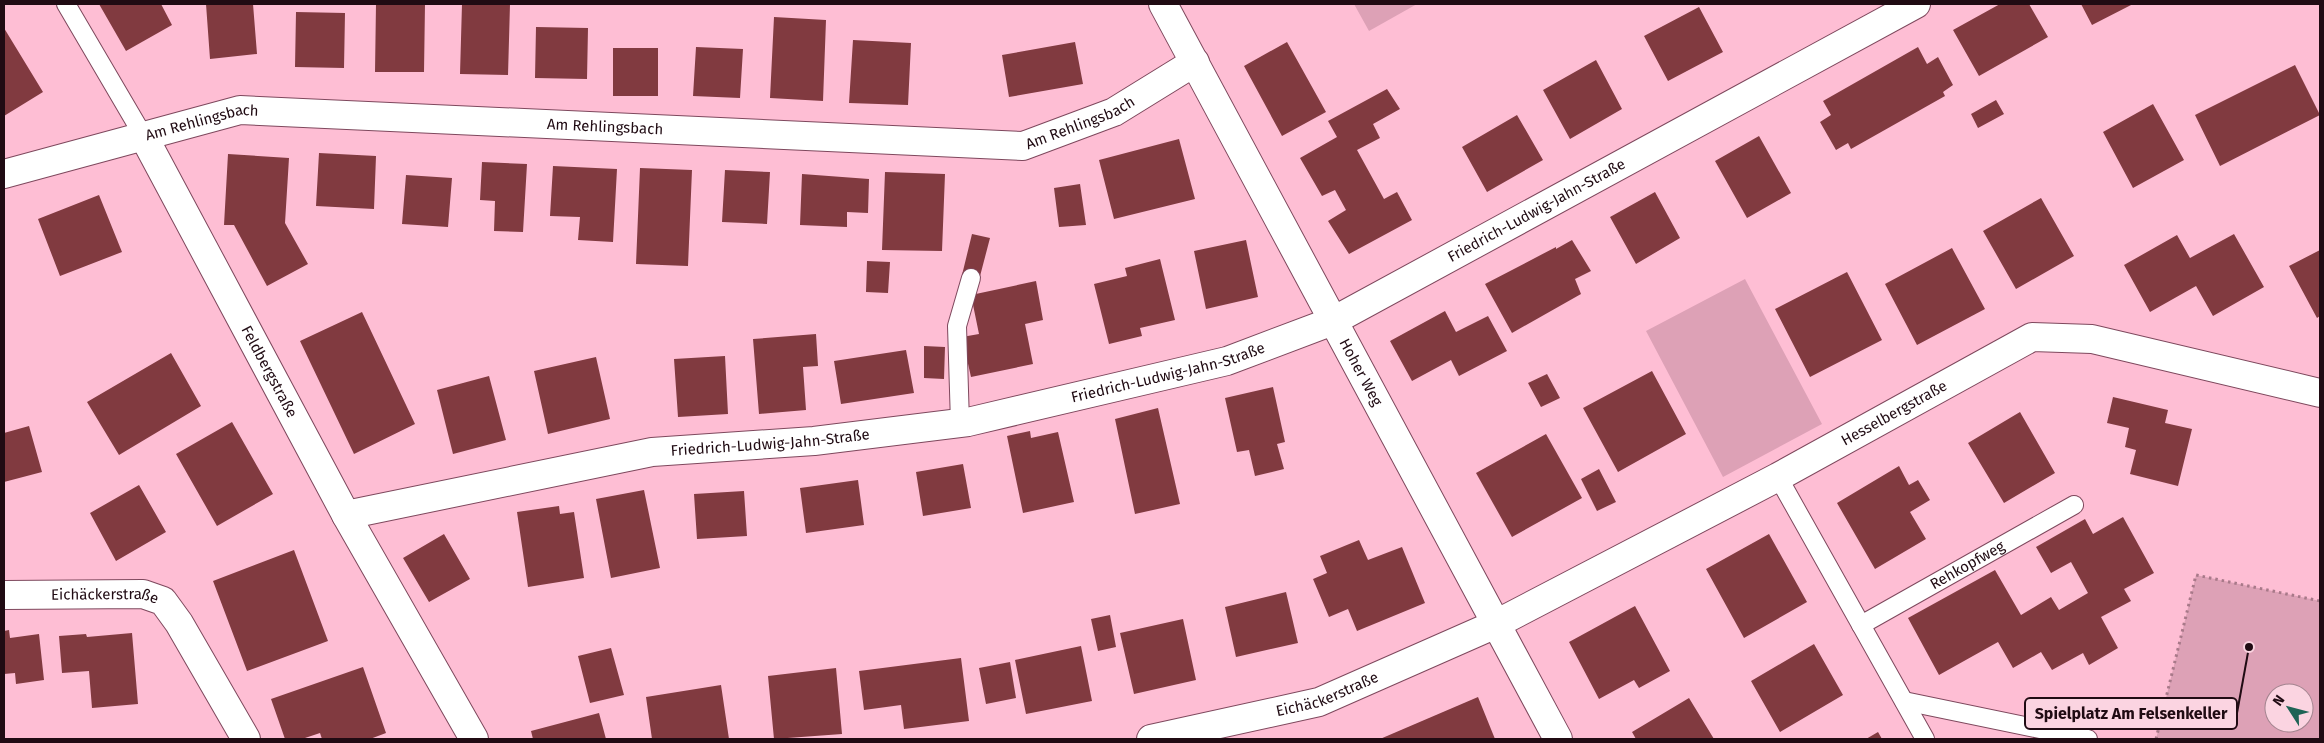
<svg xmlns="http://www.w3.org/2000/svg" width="2324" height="743" font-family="'Fira Sans',sans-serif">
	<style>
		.green { fill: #dda1b6; fill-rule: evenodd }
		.building { fill: #813a40 }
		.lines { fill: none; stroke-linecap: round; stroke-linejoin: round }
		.service-casing { stroke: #7e485d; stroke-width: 20 }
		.minor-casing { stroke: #7e485d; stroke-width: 30 }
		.path { stroke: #a87989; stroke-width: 3; stroke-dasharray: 2.5 4; stroke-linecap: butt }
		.service { stroke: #fff; stroke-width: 18 }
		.minor { stroke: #fff; stroke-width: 28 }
		.labels { text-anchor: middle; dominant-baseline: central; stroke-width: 5; stroke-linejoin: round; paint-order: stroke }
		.street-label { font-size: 15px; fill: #200b13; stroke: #fbd4e1 }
		.leader { fill: none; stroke: #200b13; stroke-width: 2 }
		.callout-dot { fill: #200b13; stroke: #fbd4e1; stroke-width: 2 }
		.callout { fill: #fbd4e1; stroke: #200b13; stroke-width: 2 }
		.callout-label { font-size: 16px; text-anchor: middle; font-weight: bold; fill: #200b13 }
	</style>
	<rect width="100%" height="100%" fill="#febed4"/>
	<path class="green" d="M 1354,4 L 1417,4 L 1369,31 Z
		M 1745,279 L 1822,424 L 1723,477 L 1646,331 Z
		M 2196,575 L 2320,601 L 2320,739 L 2156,739 ZM 2274,693 L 2304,693 L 2304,723 L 2274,723 Z"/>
	<path class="building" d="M 99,4 L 161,4 L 172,25 L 126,51 Z
		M 206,4 L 253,4 L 257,54 L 210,59 Z
		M 376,4 L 425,4 L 424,72 L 375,72 Z
		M 462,4 L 510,4 L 508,75 L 460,74 Z
		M 2000,4 L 2029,4 L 2048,37 L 1979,76 L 1953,30 Z
		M 2081,4 L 2133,4 L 2092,25 Z
		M 1699,7 L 1723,52 L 1668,81 L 1644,36 Z
		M 296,12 L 345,13 L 344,68 L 295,67 Z
		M 774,17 L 826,20 L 823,101 L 770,98 Z
		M 536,27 L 588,28 L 587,79 L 535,78 Z
		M 4,28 L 43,92 L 4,116 Z
		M 853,40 L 911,43 L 908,105 L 849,103 Z
		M 1075,42 L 1083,84 L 1009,97 L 1002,55 Z
		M 1287,42 L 1326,112 L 1282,136 L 1244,66 Z
		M 696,47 L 743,49 L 740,98 L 693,96 Z
		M 1918,47 L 1927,64 L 1938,57 L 1953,85 L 1943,92 L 1945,96 L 1851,149 L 1848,143 L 1836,150 L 1820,122 L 1831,115 L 1823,101 Z
		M 613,48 L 658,48 L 658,96 L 613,96 Z
		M 1596,60 L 1622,109 L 1570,139 L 1543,90 Z
		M 2295,65 L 2320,115 L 2220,166 L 2195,115 Z
		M 1387,89 L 1400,109 L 1373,124 L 1380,138 L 1357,150 L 1384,199 L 1397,192 L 1412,220 L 1349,254 L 1328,221 L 1346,210 L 1335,190 L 1322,196 L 1300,158 L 1337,137 L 1328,121 Z
		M 1996,100 L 2004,114 L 1978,128 L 1971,114 Z
		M 2153,104 L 2184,160 L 2133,188 L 2103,132 Z
		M 1517,115 L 1543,160 L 1487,192 L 1462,147 Z
		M 1759,136 L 1791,193 L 1747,218 L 1715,161 Z
		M 1179,139 L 1195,199 L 1114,219 L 1099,160 Z
		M 319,153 L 376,156 L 374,209 L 316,206 Z
		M 228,154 L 289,158 L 285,223 L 308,264 L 267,286 L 234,225 L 224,225 Z
		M 482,162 L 527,164 L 523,232 L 494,231 L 495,201 L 480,200 Z
		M 553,166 L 617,169 L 613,242 L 578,240 L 580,217 L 550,216 Z
		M 640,168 L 692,170 L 688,266 L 636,264 Z
		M 725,170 L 770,172 L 767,224 L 722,222 Z
		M 885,172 L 945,174 L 942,251 L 882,250 Z
		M 802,174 L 869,179 L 868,213 L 847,212 L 847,227 L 800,225 Z
		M 406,175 L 452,178 L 448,227 L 402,224 Z
		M 1080,184 L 1086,225 L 1059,227 L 1054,188 Z
		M 1655,192 L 1680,238 L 1636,264 L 1610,217 Z
		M 99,195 L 122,252 L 60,276 L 38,219 Z
		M 2041,198 L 2074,256 L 2016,289 L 1983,231 Z
		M 972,234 L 990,238 L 979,280 L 962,275 Z
		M 2234,234 L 2264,287 L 2213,316 L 2196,286 L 2150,312 L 2124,265 L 2177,235 L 2190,258 Z
		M 1246,240 L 1258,297 L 1206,309 L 1194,251 Z
		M 1572,240 L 1591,271 L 1575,279 L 1581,294 L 1512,333 L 1485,284 L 1556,247 L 1556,249 Z
		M 1952,248 L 1985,309 L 1917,345 L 1885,284 Z
		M 2320,250 L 2320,316 L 2317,318 L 2289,266 Z
		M 1160,259 L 1175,320 L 1140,328 L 1142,336 L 1109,344 L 1094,284 L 1127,276 L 1125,268 Z
		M 867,261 L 890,262 L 888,293 L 866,292 Z
		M 1847,272 L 1882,340 L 1810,377 L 1775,309 Z
		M 1036,281 L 1043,320 L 1025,324 L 1033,364 L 971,377 L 962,337 L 979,334 L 971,295 Z
		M 1445,311 L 1456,332 L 1488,316 L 1507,351 L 1459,376 L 1451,360 L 1412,381 L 1390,341 Z
		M 362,312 L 415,424 L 354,454 L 300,341 Z
		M 816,334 L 818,366 L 803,367 L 806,410 L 759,414 L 753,339 Z
		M 924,346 L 945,347 L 944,379 L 924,378 Z
		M 906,350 L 914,393 L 841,404 L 834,361 Z
		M 171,353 L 201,406 L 119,455 L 87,402 Z
		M 725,356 L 728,414 L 678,417 L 674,359 Z
		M 596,357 L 610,419 L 548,434 L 534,371 Z
		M 1652,371 L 1686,434 L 1618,472 L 1583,408 Z
		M 1547,374 L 1560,398 L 1541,407 L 1528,383 Z
		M 489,376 L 506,440 L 453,454 L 437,390 Z
		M 1273,387 L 1285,442 L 1277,444 L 1284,469 L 1255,476 L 1249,450 L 1237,452 L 1225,398 Z
		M 2113,397 L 2168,410 L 2165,423 L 2192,429 L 2178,486 L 2130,474 L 2136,450 L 2125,447 L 2129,428 L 2107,423 Z
		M 1158,408 L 1180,504 L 1135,514 L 1115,419 Z
		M 2020,412 L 2055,473 L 2004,503 L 1968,443 Z
		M 232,422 L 273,494 L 217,526 L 176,454 Z
		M 29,426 L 42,472 L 4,482 L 4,433 Z
		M 1030,431 L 1031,438 L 1058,432 L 1074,502 L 1023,513 L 1007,436 Z
		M 1546,434 L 1582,498 L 1512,537 L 1476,473 Z
		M 963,464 L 971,508 L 923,516 L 916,472 Z
		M 1899,466 L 1909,485 L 1918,480 L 1930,500 L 1910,512 L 1926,539 L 1875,569 L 1837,503 Z
		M 1599,469 L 1616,502 L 1597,511 L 1581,479 Z
		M 858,480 L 864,525 L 806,533 L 800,488 Z
		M 139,485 L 166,532 L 116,561 L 90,513 Z
		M 644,490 L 660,568 L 611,578 L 596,499 Z
		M 744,491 L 747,536 L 697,539 L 694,494 Z
		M 559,506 L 560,514 L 574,512 L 584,578 L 528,587 L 517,512 Z
		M 2123,517 L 2154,573 L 2124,589 L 2131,601 L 2101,617 L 2118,648 L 2089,665 L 2083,653 L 2052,670 L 2041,652 L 2013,668 L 1998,642 L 1939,675 L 1908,618 L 1995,570 L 2021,615 L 2051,597 L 2059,610 L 2088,593 L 2071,562 L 2051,573 L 2036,547 L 2085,519 L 2093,534 Z
		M 444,534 L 470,579 L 429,602 L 403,558 Z
		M 1769,534 L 1807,602 L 1744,638 L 1706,569 Z
		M 1359,540 L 1368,560 L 1402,547 L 1425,603 L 1357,631 L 1348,609 L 1329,617 L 1313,579 L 1327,573 L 1320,556 Z
		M 294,550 L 328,641 L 247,671 L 213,581 Z
		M 1286,592 L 1298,643 L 1236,657 L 1225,607 Z
		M 1635,606 L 1670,671 L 1639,688 L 1634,680 L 1599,699 L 1569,642 Z
		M 1110,615 L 1116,647 L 1098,651 L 1091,619 Z
		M 1183,619 L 1196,680 L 1134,694 L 1120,633 Z
		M 9,630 L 10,638 L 39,634 L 44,680 L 16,684 L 15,673 L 4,674 L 4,631 Z
		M 132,633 L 138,704 L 92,708 L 89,671 L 62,673 L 59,636 L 86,634 L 87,637 Z
		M 1814,644 L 1843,695 L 1780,732 L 1751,681 Z
		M 1081,646 L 1092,701 L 1026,714 L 1015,660 Z
		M 611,648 L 624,695 L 590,703 L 578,656 Z
		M 961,658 L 969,721 L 904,729 L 901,705 L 864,710 L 859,671 Z
		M 1010,662 L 1016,698 L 986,704 L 979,668 Z
		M 363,667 L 386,733 L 370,739 L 322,739 L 320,733 L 302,739 L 285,739 L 271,699 Z
		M 836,668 L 842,734 L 774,739 L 768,676 Z
		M 721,685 L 729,739 L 652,739 L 646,697 Z
		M 1478,697 L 1495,739 L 1380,739 Z
		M 1689,698 L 1714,739 L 1636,739 L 1632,732 Z
		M 599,713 L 606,739 L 533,739 L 531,731 Z
		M 1878,732 L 1882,739 L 1866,739 Z"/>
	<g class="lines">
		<defs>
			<g id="service">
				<path d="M 66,4 L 144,137"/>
				<path d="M 960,423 L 957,326 L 971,278"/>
				<path d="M 1778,477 L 1925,739"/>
				<path id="s1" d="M 1861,625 L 2074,505"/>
				<path d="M 1904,701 L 2088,739"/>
			</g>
			<g id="minor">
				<path id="s2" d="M 1163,4 L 1558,739"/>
				<path id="s3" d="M 144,137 L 346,515 L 474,739"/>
				<path id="s4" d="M 4,174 L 240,110 L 1023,146 L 1114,112 L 1195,62"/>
				<path id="s5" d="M 346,515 L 652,452 L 814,441 L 968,422 L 1227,361 L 1333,321 L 1916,4"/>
				<path id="s6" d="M 4,595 L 143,594 L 163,601 L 179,623 L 246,739"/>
				<path id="s7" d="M 1151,739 L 1319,702 L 1496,624 L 1778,477 L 2032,337 L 2092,339 L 2320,393"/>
			</g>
		</defs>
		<use href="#service" class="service-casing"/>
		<use href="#minor" class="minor-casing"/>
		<path class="path" d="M 2156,739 L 2196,575 L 2320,601"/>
		<use href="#service" class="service"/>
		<use href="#minor" class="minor"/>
	</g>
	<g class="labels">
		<g class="street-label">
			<text stroke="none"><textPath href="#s4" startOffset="1090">Am Rehlingsbach</textPath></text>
			<text stroke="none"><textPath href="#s4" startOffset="205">Am Rehlingsbach</textPath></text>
			<text stroke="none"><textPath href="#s4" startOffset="610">Am Rehlingsbach</textPath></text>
			<text stroke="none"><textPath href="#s5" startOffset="1241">Friedrich-Ludwig-Jahn-Straße</textPath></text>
			<text stroke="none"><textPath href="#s3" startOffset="266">Feldbergstraße</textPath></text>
			<text stroke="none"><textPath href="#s5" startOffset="836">Friedrich-Ludwig-Jahn-Straße</textPath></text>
			<text stroke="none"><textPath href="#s2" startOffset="418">Hoher Weg</textPath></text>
			<text stroke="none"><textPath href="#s7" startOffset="816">Hesselbergstraße</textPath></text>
			<text stroke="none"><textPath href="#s5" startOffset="431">Friedrich-Ludwig-Jahn-Straße</textPath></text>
			<text stroke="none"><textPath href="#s1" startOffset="122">Rehkopfweg</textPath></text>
			<text stroke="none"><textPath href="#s6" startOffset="101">Eichäckerstraße</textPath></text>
			<text stroke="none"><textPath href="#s7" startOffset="182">Eichäckerstraße</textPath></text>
		</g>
	</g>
	<path class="leader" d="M2249 647L2237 713"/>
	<circle class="callout-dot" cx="2249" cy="647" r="5"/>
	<rect class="callout" x="2025" y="698" width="212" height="31" rx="5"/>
	<g class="callout-label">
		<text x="2131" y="719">Spielplatz Am Felsenkeller</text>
	</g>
	<rect width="2324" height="743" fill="none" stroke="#200b13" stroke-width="10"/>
	<g transform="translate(2289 708) rotate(306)"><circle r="24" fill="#fbd4e1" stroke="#a3848f"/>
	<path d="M0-4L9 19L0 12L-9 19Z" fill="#1e6355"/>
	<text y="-8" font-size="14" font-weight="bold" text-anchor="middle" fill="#200b13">N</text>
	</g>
</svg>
